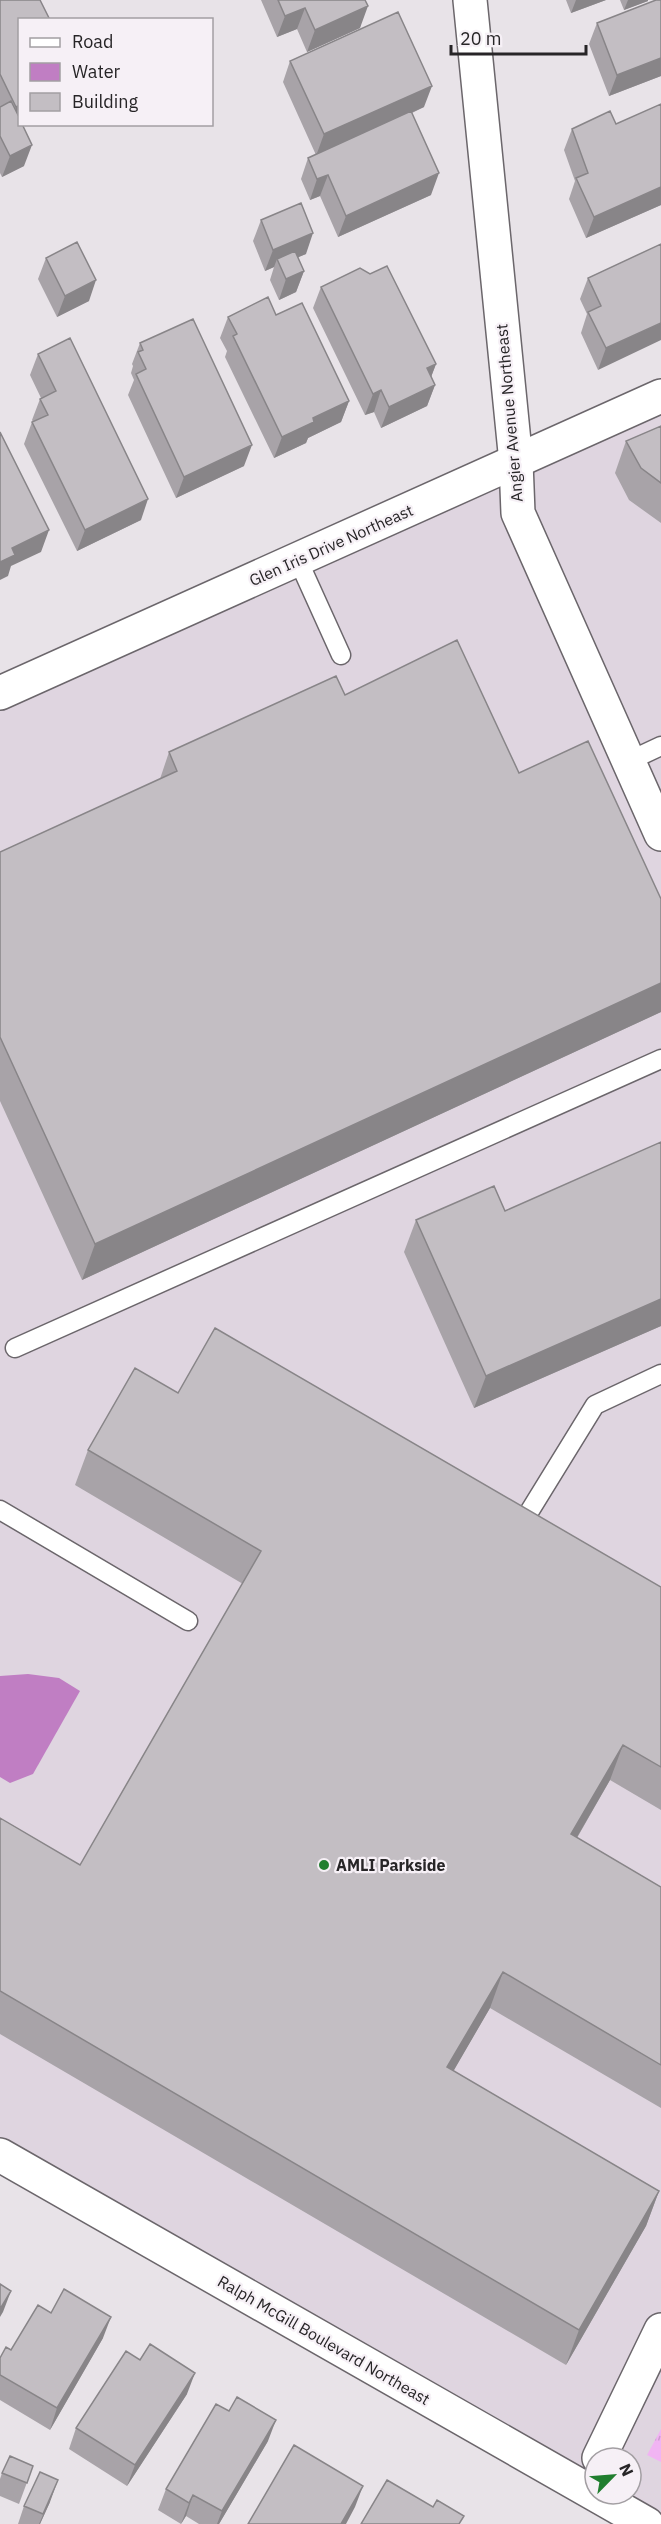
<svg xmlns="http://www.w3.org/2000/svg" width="661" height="2524" font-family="'IBM Plex Sans',sans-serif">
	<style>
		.built { fill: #dfd5e0 }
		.park { fill: url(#park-tufts) }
		.water { fill: #c07ec3 }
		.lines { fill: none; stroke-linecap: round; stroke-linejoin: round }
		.service-casing { stroke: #6b666b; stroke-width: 21 }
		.minor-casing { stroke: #6b666b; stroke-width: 36 }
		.tertiary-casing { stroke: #6b666b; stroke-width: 36 }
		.secondary-casing { stroke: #6b666b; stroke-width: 36 }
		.service { stroke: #fff; stroke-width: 18 }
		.minor { stroke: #fff; stroke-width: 33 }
		.tertiary { stroke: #fff; stroke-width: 33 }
		.secondary { stroke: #fff; stroke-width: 33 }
		.wall { fill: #a8a3a8 }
		.shaded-wall { fill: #888588 }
		.building { fill: #c3bec3; stroke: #888588; stroke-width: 1.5 }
		.poi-dot { fill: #217e2f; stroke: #f6f0f6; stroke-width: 2 }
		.labels { text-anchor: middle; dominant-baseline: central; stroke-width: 4.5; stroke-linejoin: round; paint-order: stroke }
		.street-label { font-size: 16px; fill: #272527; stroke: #f6f0f6 }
		.poi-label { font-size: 16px; font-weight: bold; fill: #272527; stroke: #f6f0f6; text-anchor: start }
	</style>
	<defs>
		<pattern id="park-tufts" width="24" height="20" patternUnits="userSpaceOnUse" patternTransform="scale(1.5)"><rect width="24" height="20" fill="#f1b4f3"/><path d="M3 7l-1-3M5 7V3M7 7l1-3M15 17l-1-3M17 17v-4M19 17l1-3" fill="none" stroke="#cf9bd0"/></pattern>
	</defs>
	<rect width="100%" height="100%" fill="#e8e3e8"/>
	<path class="built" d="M 661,385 L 661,2519 L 613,2494 L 631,2494 L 631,2458 L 595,2458 L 595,2485 L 0,2170 L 0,680 Z"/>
	<path class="park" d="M 661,2429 L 661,2462 L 647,2455 Z"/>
	<path class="water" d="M 28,1674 L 59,1678 L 80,1691 L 33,1774 L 10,1783 L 0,1777 L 0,1676 Z"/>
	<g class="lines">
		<defs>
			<path id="service" d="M 298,560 L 341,655
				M 629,761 L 661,746
				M 15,1348 L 661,1059
				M 0,1510 L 188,1621
				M 518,1530 L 595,1405 L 661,1374"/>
			<path id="minor" d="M 470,0 L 516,462 L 518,513 L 661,834
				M 599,2458 L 661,2330"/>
			<path id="tertiary" d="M 0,693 L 661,396"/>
			<path id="secondary" d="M 0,2155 L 647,2524"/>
		</defs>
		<use href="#service" class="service-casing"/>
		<use href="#minor" class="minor-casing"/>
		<use href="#tertiary" class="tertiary-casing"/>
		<use href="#secondary" class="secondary-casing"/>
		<use href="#service" class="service"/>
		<use href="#minor" class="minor"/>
		<use href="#tertiary" class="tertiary"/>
		<use href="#secondary" class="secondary"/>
	</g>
	<path class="wall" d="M 0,0 L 20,124 L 24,166 L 2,177 L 0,173 Z
		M 261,0 L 365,0 L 360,28 L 307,52 L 297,29 L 277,37 Z
		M 566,0 L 606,0 L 571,13 Z
		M 620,0 L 648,0 L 648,1 L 624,10 Z
		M 661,0 L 661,76 L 609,96 L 589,44 L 597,23 Z
		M 290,61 L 424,107 L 412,113 L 431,195 L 338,237 L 320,196 L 310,200 L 301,179 L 308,158 L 316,155 L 283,82 Z
		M 661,104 L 661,205 L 586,238 L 569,199 L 575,181 L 564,150 L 572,129 L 616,124 Z
		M 261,220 L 306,254 L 298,257 L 304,271 L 296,292 L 279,300 L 270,280 L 274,267 L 265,271 L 253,241 Z
		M 661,244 L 598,370 L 581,333 L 587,314 L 580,299 L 588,278 Z
		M 46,258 L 89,301 L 57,317 L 38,279 Z
		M 321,287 L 436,364 L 431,377 L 435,385 L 427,406 L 381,428 L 374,412 L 365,415 L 313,308 Z
		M 276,315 L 349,401 L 341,422 L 308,438 L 306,443 L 274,458 L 225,357 L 227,351 L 220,338 L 228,317 Z
		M 140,343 L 244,466 L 176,498 L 128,395 L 134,380 L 131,373 L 133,366 L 132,364 Z
		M 38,354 L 141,520 L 77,551 L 24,444 L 32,422 L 33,422 L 32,420 L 40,399 L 41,398 L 30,375 Z
		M 661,426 L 661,523 L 629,500 L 615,473 L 626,441 Z
		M 345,695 L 519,773 L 661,899 L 661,1012 L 82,1280 L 0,1101 L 0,852 L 160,779 L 169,752 Z
		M 661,1142 L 661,1326 L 474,1408 L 404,1252 L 416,1220 L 505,1211 Z
		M 178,1393 L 661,1587 L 661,1810 L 610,1780 L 577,1838 L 661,1887 L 661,2108 L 490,2008 L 453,2071 L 659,2191 L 646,2226 L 566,2365 L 0,2034 L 0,1818 L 80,1865 L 243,1584 L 75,1485 L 88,1450 Z
		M 51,2313 L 103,2338 L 50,2430 L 0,2400 L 0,2358 L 11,2350 Z
		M 140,2360 L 187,2394 L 127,2486 L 69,2449 L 76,2428 Z
		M 268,2441 L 219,2524 L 199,2524 L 186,2516 L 181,2524 L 158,2510 L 166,2489 Z
		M 33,2466 L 19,2504 L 0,2496 L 0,2479 L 2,2473 Z
		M 50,2502 L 40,2524 L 18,2524 L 24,2506 Z"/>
	<path class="shaded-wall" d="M 576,0 L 606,0 L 571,13 Z
		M 628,0 L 648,0 L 648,1 L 624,10 Z
		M 368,6 L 360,28 L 307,52 L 315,30 Z
		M 305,8 L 297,29 L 277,37 L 285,16 Z
		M 661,58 L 661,76 L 609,96 L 617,75 Z
		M 432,86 L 424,107 L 316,156 L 324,134 Z
		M 20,102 L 20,122 L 8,128 L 16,107 Z
		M 32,145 L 24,166 L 2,177 L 10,156 Z
		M 439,173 L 431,195 L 338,237 L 346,216 Z
		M 328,175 L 320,196 L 310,200 L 317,179 Z
		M 661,187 L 661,205 L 586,238 L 594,217 Z
		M 313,233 L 306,254 L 280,265 L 277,259 L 274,267 L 265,271 L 273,250 Z
		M 304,271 L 296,292 L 279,300 L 286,279 Z
		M 96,280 L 89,301 L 57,317 L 65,296 Z
		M 661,323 L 661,340 L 598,370 L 606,348 Z
		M 436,364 L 428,385 L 427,368 Z
		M 435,385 L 427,406 L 381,428 L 389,407 Z
		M 381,390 L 374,412 L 365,415 L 373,394 Z
		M 349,401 L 341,422 L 308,438 L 306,443 L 274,458 L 282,437 L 313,418 Z
		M 252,445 L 244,466 L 176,498 L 184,477 Z
		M 148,499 L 141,520 L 77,551 L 85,530 Z
		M 49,530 L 41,552 L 11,566 L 8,576 L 0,580 L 0,562 L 12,548 Z
		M 661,983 L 661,1012 L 82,1280 L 95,1244 Z
		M 661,1299 L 661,1326 L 474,1408 L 486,1376 Z
		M 623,1745 L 610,1780 L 558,1870 L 571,1834 Z
		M 503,1972 L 490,2008 L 435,2103 L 447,2067 Z
		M 659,2191 L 646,2226 L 566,2365 L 579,2330 Z
		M 11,2291 L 3,2312 L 0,2317 L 0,2309 Z
		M 111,2317 L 103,2338 L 50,2430 L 57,2408 Z
		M 195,2373 L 187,2394 L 127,2486 L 135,2465 Z
		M 276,2420 L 268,2441 L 219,2524 L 217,2524 L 222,2511 Z
		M 58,2480 L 50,2502 L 40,2524 L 39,2524 Z
		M 363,2486 L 355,2507 L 346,2524 L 341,2524 Z
		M 193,2495 L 186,2516 L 181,2524 L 189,2503 Z"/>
	<path class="building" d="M 0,0 L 40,0 L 50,20 L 20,20 L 20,105 L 16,107 L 0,74 Z
		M 278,0 L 365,0 L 368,6 L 315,30 L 305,8 L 285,16 Z
		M 656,0 L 661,0 L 661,58 L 617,75 L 597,23 Z
		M 398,12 L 432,86 L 324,134 L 290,61 Z
		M 11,101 L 20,119 L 20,124 L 22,124 L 32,145 L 10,156 L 0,136 L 0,107 Z
		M 661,104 L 661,187 L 594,217 L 576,178 L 588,173 L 572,129 L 610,111 L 616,124 Z
		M 411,111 L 439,173 L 346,216 L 328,175 L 317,179 L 308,158 Z
		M 301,203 L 313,233 L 273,250 L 261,220 Z
		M 77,242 L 96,280 L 65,296 L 46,258 Z
		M 661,244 L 661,323 L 606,348 L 588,312 L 601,306 L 588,278 Z
		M 295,251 L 304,271 L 286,279 L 277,259 Z
		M 387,266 L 436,364 L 427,368 L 435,385 L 389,407 L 381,390 L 373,394 L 321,287 L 360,268 L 370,274 Z
		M 268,297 L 276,315 L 302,303 L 349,401 L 313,418 L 314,422 L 282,437 L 233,336 L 237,334 L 228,317 Z
		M 193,319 L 252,445 L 184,477 L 136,374 L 146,369 L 138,352 L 143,350 L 140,343 Z
		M 70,338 L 148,499 L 85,530 L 32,422 L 48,415 L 40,399 L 56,391 L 38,354 Z
		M 661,426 L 661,483 L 641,468 L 626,441 Z
		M 0,432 L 49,530 L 12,548 L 15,555 L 0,562 Z
		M 457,640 L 519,773 L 588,741 L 661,899 L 661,983 L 95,1244 L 0,1037 L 0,852 L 177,771 L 169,752 L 336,676 L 345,695 Z
		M 661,1142 L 661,1299 L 486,1376 L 416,1220 L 494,1186 L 505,1211 Z
		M 215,1328 L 661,1587 L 661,1767 L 623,1745 L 571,1834 L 661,1887 L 661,2065 L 503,1972 L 447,2067 L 659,2191 L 579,2330 L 0,1991 L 0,1818 L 80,1865 L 261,1551 L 88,1450 L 135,1368 L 178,1393 Z
		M 0,2284 L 11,2291 L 0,2309 Z
		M 64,2289 L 111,2317 L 57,2408 L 0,2375 L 0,2358 L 6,2347 L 11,2350 L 38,2305 L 51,2313 Z
		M 150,2344 L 195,2373 L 135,2465 L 76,2428 L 126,2351 L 140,2360 Z
		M 237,2397 L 276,2420 L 222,2511 L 193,2495 L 189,2503 L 166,2489 L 216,2404 L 229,2411 Z
		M 294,2445 L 363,2486 L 341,2524 L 248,2524 Z
		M 10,2456 L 33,2466 L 27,2483 L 2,2473 Z
		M 40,2472 L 58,2480 L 43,2514 L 24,2506 Z
		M 387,2480 L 433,2507 L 437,2500 L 464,2516 L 459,2524 L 361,2524 Z"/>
	<circle class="poi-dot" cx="324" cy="1865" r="6"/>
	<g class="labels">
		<g class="street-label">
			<text transform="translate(509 413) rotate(-95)">Angier Avenue Northeast</text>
			<text transform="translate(331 545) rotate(-24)">Glen Iris Drive Northeast</text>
			<text transform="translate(324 2340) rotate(30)">Ralph McGill Boulevard Northeast</text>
		</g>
		<g class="poi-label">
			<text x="336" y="1865">AMLI Parkside</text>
		</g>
	</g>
	<rect x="18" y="18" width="195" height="108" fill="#f6f0f6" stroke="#a39fa3" stroke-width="1.5"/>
	<rect x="30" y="38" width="30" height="9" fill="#ffffff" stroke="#a39fa3" stroke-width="1.5"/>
	<text x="72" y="48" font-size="18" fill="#272527">Road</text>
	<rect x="30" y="63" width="30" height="18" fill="#c07ec3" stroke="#a39fa3" stroke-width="1.5"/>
	<text x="72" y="78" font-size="18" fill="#272527">Water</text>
	<rect x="30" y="93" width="30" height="18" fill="#c3bec3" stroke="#a39fa3" stroke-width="1.5"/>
	<text x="72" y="108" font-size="18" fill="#272527">Building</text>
	<g transform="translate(613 2476) rotate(65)"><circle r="28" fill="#f6f0f6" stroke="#a39fa3" stroke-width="1.5"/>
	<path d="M0-4.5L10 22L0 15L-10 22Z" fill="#217e2f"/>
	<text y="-9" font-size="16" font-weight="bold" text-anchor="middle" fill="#272527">N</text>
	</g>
	<path d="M451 45v9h135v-9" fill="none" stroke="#272527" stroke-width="3"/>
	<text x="460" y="45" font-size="18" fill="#272527" stroke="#f6f0f6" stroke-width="4.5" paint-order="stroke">20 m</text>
</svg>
